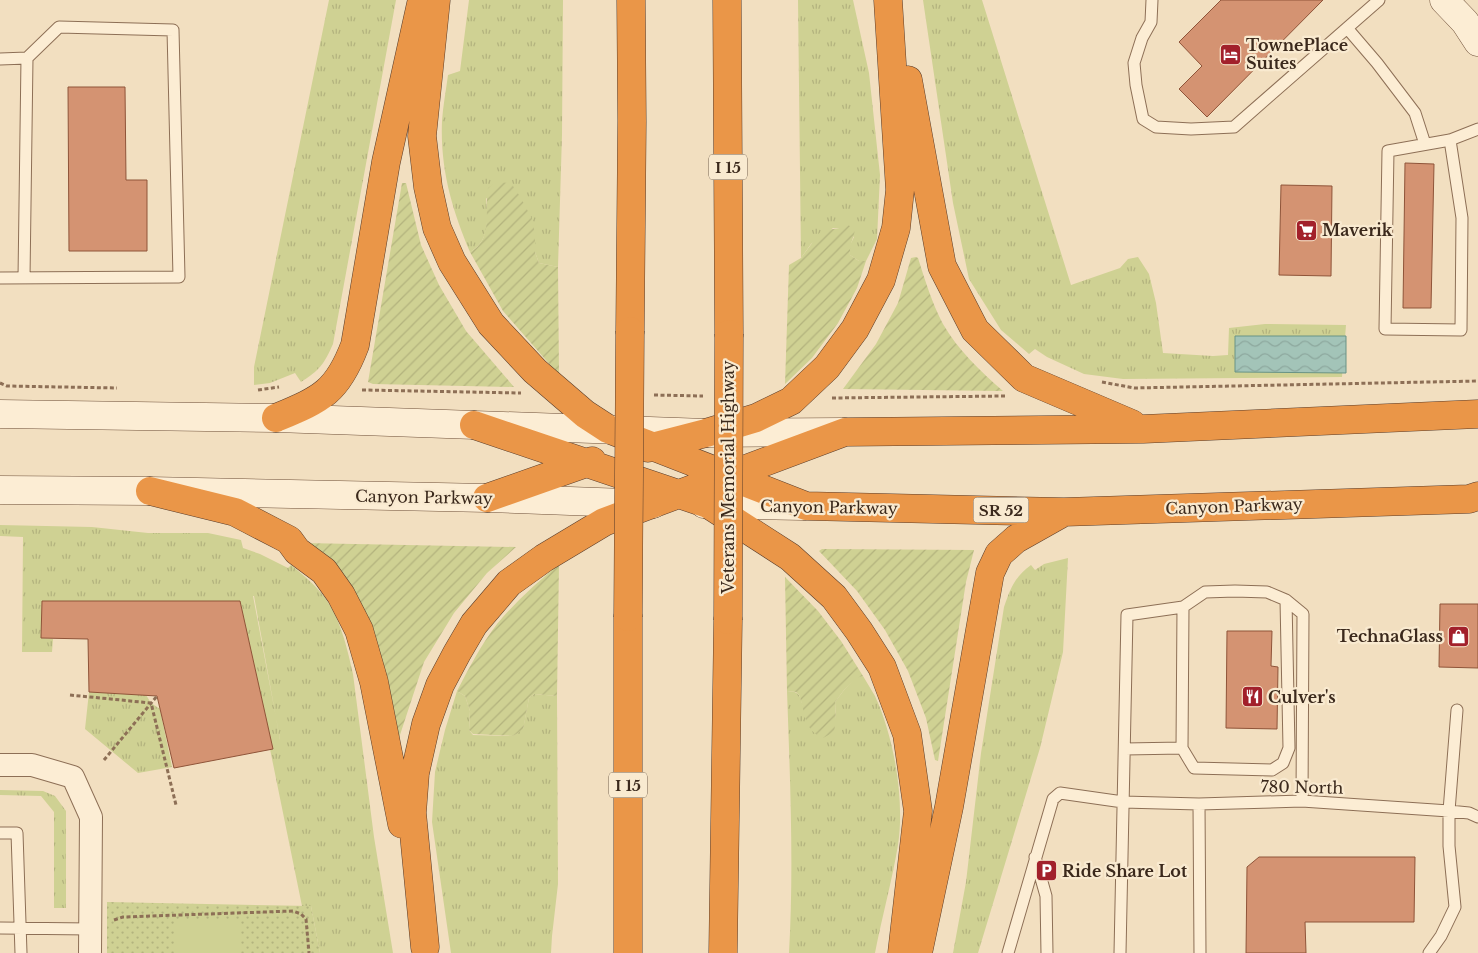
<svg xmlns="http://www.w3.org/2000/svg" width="1478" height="953" font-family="'Libre Baskerville',serif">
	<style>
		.grass { fill: url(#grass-tufts); fill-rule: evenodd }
		.park { fill: url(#park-dots) }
		.garden { fill: url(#garden-furrows) }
		.pitch { fill: #cfd193 }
		.water { fill: url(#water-waves); stroke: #699385 }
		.building { fill: #d49372; stroke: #8f5439 }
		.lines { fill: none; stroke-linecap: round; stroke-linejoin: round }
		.lane-casing { stroke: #8d6f56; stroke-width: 13 }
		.street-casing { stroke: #8d6f56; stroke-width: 24 }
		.secondary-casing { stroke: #6f5039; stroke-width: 29 }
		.highway-casing { stroke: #5a3d2b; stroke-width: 29 }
		.path { stroke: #8d6f56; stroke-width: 3; stroke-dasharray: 4 2.5; stroke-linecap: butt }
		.lane { stroke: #fcedd4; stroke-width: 11 }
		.street { stroke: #fcedd4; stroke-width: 22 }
		.secondary { stroke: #fcedd4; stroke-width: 28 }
		.highway { stroke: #ea9648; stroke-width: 28 }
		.highway-bridge-casing { stroke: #5a3d2b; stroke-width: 29; stroke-linecap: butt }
		.highway-bridge { stroke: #ea9648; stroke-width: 28 }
		.labels { text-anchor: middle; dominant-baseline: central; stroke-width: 4.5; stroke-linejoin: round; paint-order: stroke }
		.shield { fill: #f9ead0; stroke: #746352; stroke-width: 1 }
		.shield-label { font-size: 15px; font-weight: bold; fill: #3b291c }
		.poi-label { font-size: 16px; font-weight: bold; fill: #3b291c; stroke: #f9ead0; text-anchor: start }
		.street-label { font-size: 16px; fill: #3b291c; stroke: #f9ead0 }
	</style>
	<defs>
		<pattern id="grass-tufts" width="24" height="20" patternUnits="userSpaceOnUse" patternTransform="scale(1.25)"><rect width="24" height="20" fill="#cfd193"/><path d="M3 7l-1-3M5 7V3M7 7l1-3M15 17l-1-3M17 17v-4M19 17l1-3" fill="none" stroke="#b3b37e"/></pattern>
		<pattern id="park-dots" width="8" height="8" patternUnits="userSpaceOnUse" patternTransform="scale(1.25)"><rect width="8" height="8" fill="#cfd193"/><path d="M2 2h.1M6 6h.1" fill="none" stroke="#b3b37e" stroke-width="1.8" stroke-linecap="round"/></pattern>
		<pattern id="garden-furrows" width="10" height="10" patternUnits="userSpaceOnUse" patternTransform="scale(1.25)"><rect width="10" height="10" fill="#cfd193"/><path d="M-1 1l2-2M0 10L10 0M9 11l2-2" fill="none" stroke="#b3b37e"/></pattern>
		<pattern id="water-waves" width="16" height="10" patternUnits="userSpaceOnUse" patternTransform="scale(1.25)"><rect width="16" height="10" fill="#a3c4b8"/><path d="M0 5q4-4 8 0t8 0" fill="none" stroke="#8da89e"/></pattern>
	</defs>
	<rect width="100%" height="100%" fill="#f2dfc0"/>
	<path class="grass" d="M 329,0 L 396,0 L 333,344 C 324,364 320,370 301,382 L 295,373 L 270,383 L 254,385 L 254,367 Z
		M 469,0 L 563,0 L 562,135 L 558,267 L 539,263 L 535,252 L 535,234 L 486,198 C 488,218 490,241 470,252 C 452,209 440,169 442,121 C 443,106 446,90 448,75 L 460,71 Z
		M 798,0 L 853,0 L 869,73 L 880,175 L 877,239 L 866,261 L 859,261 L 850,255 L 849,247 L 854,237 L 843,228 L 833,228 L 811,244 L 801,258 Z
		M 923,0 L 982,0 L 1071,285 L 1120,268 L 1128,259 L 1138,257 L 1149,274 L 1156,303 L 1163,353 L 1213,356 L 1228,355 L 1229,328 L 1265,324 L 1346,325 L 1342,377 L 1123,379 L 1084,374 L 1047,357 L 1035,349 L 1029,354 L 1001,330 L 969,279 L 953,203 Z
		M 0,525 L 92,527 L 148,533 L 208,533 L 241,540 L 243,548 L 260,554 L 288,568 L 291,565 C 302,574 313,583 322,594 C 340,616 347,647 353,674 L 374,837 L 393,953 L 320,953 L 311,906 L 302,906 L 240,602 L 42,601 L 41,638 L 53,639 L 52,652 L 22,652 L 23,537 L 0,536 ZM 253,596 L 254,596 L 280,740 L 280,739 Z
		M 1068,558 L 1063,652 L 1040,748 L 978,953 L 953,953 L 966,882 L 981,753 L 1004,607 C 1011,587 1014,578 1031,565 L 1035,570 L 1044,564 Z
		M 863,676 C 867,683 871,689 875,696 C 894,737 905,800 898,845 C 892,881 882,917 875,953 L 789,953 C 794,866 790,778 787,691 C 800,692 799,694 803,706 L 836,719 L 835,702 L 844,690 L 856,677 Z
		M 457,691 L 465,696 L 470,711 L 469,730 L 473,735 L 513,736 L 523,729 L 529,698 L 534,694 L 557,696 L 558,884 L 552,936 L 551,953 L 451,953 L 432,822 L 435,772 L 445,730 Z
		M 89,692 L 146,695 L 151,703 L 160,709 L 172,767 L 138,773 L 85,729 Z
		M 0,790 L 43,791 L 55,796 L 66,811 L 66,908 L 54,908 L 54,812 L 41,796 L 0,795 Z"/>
	<path class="park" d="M 107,902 L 311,906 L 320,953 L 107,953 Z"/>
	<path class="garden" d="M 496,182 L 511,183 L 521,198 L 532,219 L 535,234 L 535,252 L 539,263 L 558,267 L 559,375 L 503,311 L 470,252 C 494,239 484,210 488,188 Z
		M 402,183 L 406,183 L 421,245 L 439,285 L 466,331 L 514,387 L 373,384 L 368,382 Z
		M 848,225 L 855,229 C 854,238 849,245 850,255 L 859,261 L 866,261 L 857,288 L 838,323 L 812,358 L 785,384 L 789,265 L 801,258 L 821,231 C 830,229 840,229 848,225 Z
		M 916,257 L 918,258 C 925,280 932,303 943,324 C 958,350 980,371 1003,391 L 843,389 L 876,344 L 898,303 L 911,258 Z
		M 303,543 L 516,547 L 487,573 L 454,613 L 424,662 L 397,744 L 385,698 Z
		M 822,549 L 974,550 L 966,582 L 938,761 L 935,760 L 926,718 L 908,671 L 885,630 L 857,591 L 819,551 Z
		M 559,564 L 557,696 L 534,694 L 529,698 L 523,730 L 513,736 L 473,734 L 469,730 L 470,711 L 465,696 L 457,691 C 469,668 481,645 497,624 C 515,602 537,583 559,564 Z
		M 785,577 L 818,611 L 841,641 L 863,676 L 856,678 L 844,690 L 835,702 L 836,719 L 834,732 L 823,738 C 803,730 806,713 799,695 L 796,692 L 787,691 Z"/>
	<path class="pitch" d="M 175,920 L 240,920 L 240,953 L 175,953 Z"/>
	<path class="water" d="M 1235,336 L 1346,336 L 1346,373 L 1235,372 Z"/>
	<path class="building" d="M 1221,0 L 1323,0 L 1207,117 L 1179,89 L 1202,66 L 1179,42 Z
		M 68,87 L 125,87 L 126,180 L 147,180 L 147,251 L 69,251 Z
		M 1405,163 L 1434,164 L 1431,308 L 1403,308 Z
		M 1281,185 L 1332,186 L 1331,276 L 1279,275 Z
		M 42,601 L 240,601 L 273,749 L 174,768 L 157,696 L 89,692 L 88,639 L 41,638 Z
		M 1440,604 L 1478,604 L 1478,668 L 1439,667 Z
		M 1227,631 L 1272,631 L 1271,666 L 1278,667 L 1277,729 L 1226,728 Z
		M 1259,857 L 1415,857 L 1414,922 L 1305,922 L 1306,953 L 1246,953 L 1247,867 Z"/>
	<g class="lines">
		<defs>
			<path id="lane" d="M 1152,0 L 1151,22 L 1142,38 L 1134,63 L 1136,85 L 1143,119 L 1156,127 L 1191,129 L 1234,127 L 1379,0
				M 1347,28 L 1377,63 L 1415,113 L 1425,144
				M 0,59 L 27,58 L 59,27 L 173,30 L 179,277 L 0,278
				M 1450,140 L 1462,218 L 1461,330 L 1385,329 L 1388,151 L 1450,140 L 1478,129
				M 24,278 L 27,58
				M 1182,748 L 1194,768 L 1272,770 L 1283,763 L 1289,748 L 1286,600
				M 1125,749 L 1182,748 L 1183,607
				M 1199,804 L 1200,953
				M 0,833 L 17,833 L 21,953
				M 1035,857 L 1046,896 L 1047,953
				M 0,928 L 91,929
				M 1008,953 L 1053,799 L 1060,793 L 1123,802 L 1199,804 L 1302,801 L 1449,811 L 1469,813 L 1478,817
				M 1120,953 L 1127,615 L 1183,607 L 1205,592 L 1235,591 L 1267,592 L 1286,600 L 1303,614 L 1302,801
				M 1429,953 L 1441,936 L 1455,907 L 1449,846 L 1449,811 L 1457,710"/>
			<path id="street" d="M 0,765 L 32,765 L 73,777 L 91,817 L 90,953"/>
			<path id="secondary" d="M 1444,0 L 1465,22 L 1478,42
				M 0,414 L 276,418 L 706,433 L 844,432
				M 0,490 L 150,491 L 487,498 L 653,504
				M 704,504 L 803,506"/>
			<path id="highway" d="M 436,0 L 422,136 L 428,187 L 437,228 L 452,262 L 491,324 L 535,371 L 585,414 L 608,429 L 806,506 L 1064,512 L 1469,499 L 1478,496
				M 727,0 L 729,334
				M 908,80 L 942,266 L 975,330 L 1024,378 L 1132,424
				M 630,331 L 632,121 L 631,0
				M 276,418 C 321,399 337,393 355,345 L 386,162 L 421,4
				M 474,425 L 708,504 L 790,557 L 834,597 L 859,631 L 882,667 L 907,734 L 918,811 L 902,953
				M 648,448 L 706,433 L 756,418 L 791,401 L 827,367 L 855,329 L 881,280 L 896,228 L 900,190 L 888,0
				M 150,491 L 235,512 L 289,540 L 297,551 L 324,571 L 341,595 L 359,630 L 374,682 L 402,824
				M 487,498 L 592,461
				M 425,947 L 412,813 L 415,773 L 426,724 L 440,685 L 457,653 L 474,624 L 509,583 L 544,558 L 604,522 L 845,432 L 1143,429 L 1478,414
				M 628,953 L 628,617
				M 723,953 L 728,620
				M 918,953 L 949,807 L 990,573 L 999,554 L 1016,539 L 1064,512"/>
		</defs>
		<use href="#lane" class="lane-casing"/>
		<use href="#street" class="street-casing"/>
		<use href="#secondary" class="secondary-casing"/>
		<use href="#highway" class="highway-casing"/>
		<path class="path" d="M 1102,382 L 1134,388 L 1478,381
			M 0,383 L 7,386 L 117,388
			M 258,390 L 279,387
			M 362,390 L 521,393
			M 654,395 L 703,396
			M 832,398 L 1005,396
			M 70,695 L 151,703 L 176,805
			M 104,760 L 157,696
			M 114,920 L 123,917 L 293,911 L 301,914 L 306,919 L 309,953"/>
		<use href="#lane" class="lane"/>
		<use href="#street" class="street"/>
		<use href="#secondary" class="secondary"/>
		<use href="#highway" class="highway"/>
		<defs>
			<path id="highway-bridge" d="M 628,617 L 630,331
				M 728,620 L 729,334"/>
		</defs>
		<use href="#highway-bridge" class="highway-bridge-casing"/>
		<use href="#highway-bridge" class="highway-bridge"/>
	</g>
	<defs>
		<symbol id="hotel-square" viewBox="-11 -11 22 22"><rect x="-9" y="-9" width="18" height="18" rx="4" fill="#a2202b" stroke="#f9ead0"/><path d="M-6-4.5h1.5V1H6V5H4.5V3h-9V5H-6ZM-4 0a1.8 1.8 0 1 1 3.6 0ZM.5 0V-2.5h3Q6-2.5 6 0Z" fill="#fff"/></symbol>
		<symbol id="supermarket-square" viewBox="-11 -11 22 22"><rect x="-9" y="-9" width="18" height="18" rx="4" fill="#a2202b" stroke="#f9ead0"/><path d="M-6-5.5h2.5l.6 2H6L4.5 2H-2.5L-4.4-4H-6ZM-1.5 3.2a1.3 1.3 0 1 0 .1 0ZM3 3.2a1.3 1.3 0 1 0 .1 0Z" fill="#fff"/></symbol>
		<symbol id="shop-square" viewBox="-11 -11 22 22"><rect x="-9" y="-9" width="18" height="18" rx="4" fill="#a2202b" stroke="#f9ead0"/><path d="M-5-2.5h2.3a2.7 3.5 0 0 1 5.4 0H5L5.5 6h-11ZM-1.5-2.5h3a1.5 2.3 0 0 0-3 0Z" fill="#fff"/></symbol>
		<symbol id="restaurant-square" viewBox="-11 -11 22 22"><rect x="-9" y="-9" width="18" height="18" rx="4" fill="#a2202b" stroke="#f9ead0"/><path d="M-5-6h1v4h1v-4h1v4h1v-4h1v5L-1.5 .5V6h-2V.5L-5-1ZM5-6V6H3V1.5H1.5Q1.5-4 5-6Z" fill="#fff"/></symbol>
		<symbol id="parking-square" viewBox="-11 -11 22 22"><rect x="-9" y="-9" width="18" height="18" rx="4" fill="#a2202b" stroke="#f9ead0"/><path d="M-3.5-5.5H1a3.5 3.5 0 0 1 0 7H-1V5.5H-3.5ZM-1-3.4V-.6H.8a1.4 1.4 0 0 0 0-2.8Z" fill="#fff"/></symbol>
	</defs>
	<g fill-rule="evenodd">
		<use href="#hotel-square" x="1218" y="42" width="25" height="25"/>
		<use href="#supermarket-square" x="1294" y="218" width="25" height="25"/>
		<use href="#shop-square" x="1446" y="624" width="25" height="25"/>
		<use href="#restaurant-square" x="1240" y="684" width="25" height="25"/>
		<use href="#parking-square" x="1034" y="858" width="25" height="25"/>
	</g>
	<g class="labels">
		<g class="shield">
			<rect x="709" y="154.5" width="38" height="25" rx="4"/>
			<rect x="973.5" y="497.5" width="55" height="25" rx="4"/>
			<rect x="609" y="772.5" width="38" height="25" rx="4"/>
		</g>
		<g class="shield-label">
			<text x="728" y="167">I 15</text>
			<text x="1001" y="510">SR 52</text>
			<text x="628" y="785">I 15</text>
		</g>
		<g class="poi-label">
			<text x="1246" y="45">TownePlace<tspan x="1246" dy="18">Suites</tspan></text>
			<text x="1322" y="230">Maverik</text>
			<text x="1443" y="636" text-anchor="end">TechnaGlass</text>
			<text x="1268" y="697">Culver's</text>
			<text x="1062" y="871">Ride Share Lot</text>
		</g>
		<g class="street-label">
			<text transform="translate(728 477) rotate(-90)">Veterans Memorial Highway</text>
			<text transform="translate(424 497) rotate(1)">Canyon Parkway</text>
			<text transform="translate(1234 506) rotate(-2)">Canyon Parkway</text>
			<text transform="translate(829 507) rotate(1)">Canyon Parkway</text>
			<text transform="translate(1302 787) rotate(1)">780 North</text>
		</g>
	</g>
</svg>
